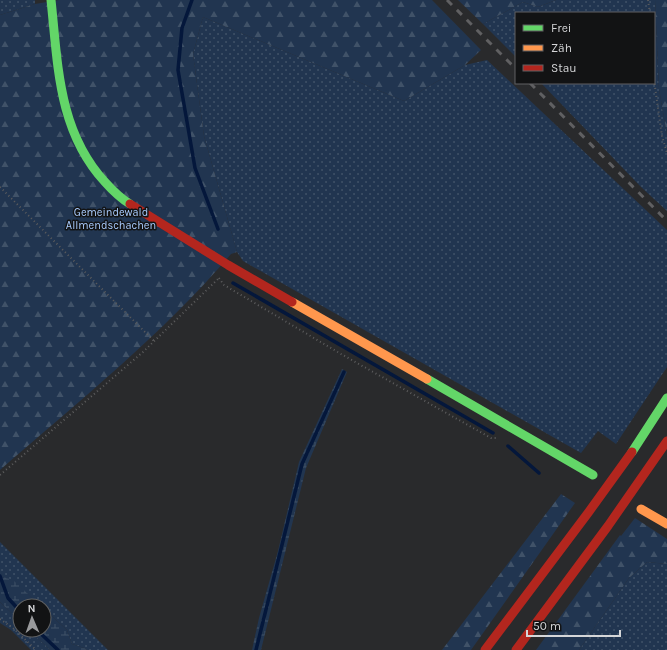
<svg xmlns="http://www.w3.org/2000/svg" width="667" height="650" font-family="Karla,sans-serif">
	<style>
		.grass { fill: url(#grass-dots) }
		.forest { fill: url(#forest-firs) }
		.wetland { fill: url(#wetland-marsh) }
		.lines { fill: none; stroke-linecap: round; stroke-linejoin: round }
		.stream { stroke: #04173b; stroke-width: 3.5 }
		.path { stroke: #5d5d5e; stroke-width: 2; stroke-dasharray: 1 3; stroke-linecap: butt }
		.fast { stroke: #63d668; stroke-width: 9 }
		.slow { stroke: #ff974d; stroke-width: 9 }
		.jam { stroke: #b3261e; stroke-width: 9 }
		.rail { stroke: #606062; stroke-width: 3; stroke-dasharray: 7 7; stroke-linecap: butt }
		.labels { text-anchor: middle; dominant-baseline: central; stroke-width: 3; stroke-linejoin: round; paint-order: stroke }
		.park-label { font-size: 11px; fill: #aacdff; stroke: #121314 }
	</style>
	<defs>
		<pattern id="grass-dots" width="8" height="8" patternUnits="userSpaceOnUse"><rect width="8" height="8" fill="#213550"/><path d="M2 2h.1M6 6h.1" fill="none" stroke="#405268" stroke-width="1.8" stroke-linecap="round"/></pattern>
		<pattern id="forest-firs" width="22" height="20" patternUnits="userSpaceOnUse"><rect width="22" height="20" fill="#213550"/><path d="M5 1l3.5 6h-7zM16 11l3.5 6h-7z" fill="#405268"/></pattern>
		<pattern id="wetland-marsh" width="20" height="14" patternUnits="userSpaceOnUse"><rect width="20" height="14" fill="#213550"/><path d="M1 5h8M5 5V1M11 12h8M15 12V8" fill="none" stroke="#405268"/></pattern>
	</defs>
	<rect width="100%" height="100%" fill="#292a2c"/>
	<path class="grass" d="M 0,0 L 35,0 L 35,4 L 0,15 Z
		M 556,0 L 655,0 L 659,89 L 667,135 L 667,211 L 641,187 L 541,83 L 654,83 L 654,13 L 516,13 L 516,57 L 483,24 L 523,2 L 538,7 Z
		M 203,17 L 404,101 L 465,65 L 487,60 L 667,230 L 667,367 L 616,444 L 598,431 L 581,453 L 243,261 L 237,252 L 204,136 L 193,54 Z
		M 0,542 L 108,650 L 87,650 L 84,648 L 72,644 L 67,630 L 44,609 L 44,606 L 41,606 L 13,581 L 0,576 Z
		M 647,562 L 667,564 L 667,650 L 579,650 L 629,578 Z
		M 0,602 L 20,621 L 20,630 L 29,630 L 50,650 L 31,650 L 11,630 L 0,623 Z"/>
	<path class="forest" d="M 59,0 L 432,0 L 481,50 L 465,65 L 404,101 L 203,17 L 193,54 L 204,136 L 237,252 L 231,254 C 163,334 79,401 0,470 L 0,15 L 35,4 Z
		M 458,0 L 556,0 L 538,7 L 523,2 L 483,24 Z
		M 655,0 L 667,0 L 667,135 L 659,89 Z
		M 561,494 L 575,503 L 471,650 L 442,650 Z
		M 635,518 L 667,539 L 667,564 L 647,562 L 629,578 L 579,650 L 536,650 L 620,535 L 621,536 Z"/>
	<path class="wetland" d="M 342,369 L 347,372 L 306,468 L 261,650 L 252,650 L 259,618 L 278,551 L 299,462 Z
		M 0,576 L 13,580 L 41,606 L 20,606 L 20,621 L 0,602 Z
		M 44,609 L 67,630 L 72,644 L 84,648 L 87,650 L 50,650 L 29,630 L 44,630 Z"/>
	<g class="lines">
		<path class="stream" d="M 192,0 L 182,28 L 178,70 L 195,168 L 218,229
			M 233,283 L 493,433
			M 508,446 L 539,473
			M 0,576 L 8,598 L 20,611
			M 37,630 L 58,650
			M 256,650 L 302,464 L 344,372"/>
		<path class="path" d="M 648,0 L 650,13
			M 654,80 L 662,136 L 667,153
			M 0,187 L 154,341
			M 219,278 L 224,285 L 341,354 L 491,438 L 498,438
			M 0,475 L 143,352 L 219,278
			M 0,619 L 13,628 L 36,650"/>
		<path class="fast" d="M 51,0 C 58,65 58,131 105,182 C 113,191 120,198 130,204
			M 427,379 L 593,475
			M 632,452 L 667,398"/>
		<path class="slow" d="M 292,302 L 427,379
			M 641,509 L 667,524"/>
		<path class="jam" d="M 130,204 L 228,265 L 292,302
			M 485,650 L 588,513 L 632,452
			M 516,650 L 608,526 L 667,441"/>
		<path class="rail" d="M 447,0 L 516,69
			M 530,83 L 667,221"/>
	</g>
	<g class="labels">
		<g class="park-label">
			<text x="111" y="212">Gemeindewald<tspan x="111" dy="13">Allmendschachen</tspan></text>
		</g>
	</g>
	<rect x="515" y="12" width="140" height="72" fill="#121314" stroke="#606162"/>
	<rect x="523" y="25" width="20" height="6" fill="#63d668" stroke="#606162"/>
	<text x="551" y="32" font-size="12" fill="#d5d6d8">Frei</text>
	<rect x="523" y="45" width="20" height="6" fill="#ff974d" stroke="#606162"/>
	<text x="551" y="52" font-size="12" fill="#d5d6d8">Zäh</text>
	<rect x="523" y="65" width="20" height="6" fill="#b3261e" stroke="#606162"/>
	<text x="551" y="72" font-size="12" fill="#d5d6d8">Stau</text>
	<g transform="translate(32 618) rotate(358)"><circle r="19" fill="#121314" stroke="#606162"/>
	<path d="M0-3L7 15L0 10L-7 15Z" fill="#999a9c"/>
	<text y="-6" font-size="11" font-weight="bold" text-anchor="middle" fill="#d5d6d8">N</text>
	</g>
	<path d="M527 630v6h93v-6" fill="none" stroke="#d5d6d8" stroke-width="2"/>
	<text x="533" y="630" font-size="12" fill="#d5d6d8" stroke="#121314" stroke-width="3" paint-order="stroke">50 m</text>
</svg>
